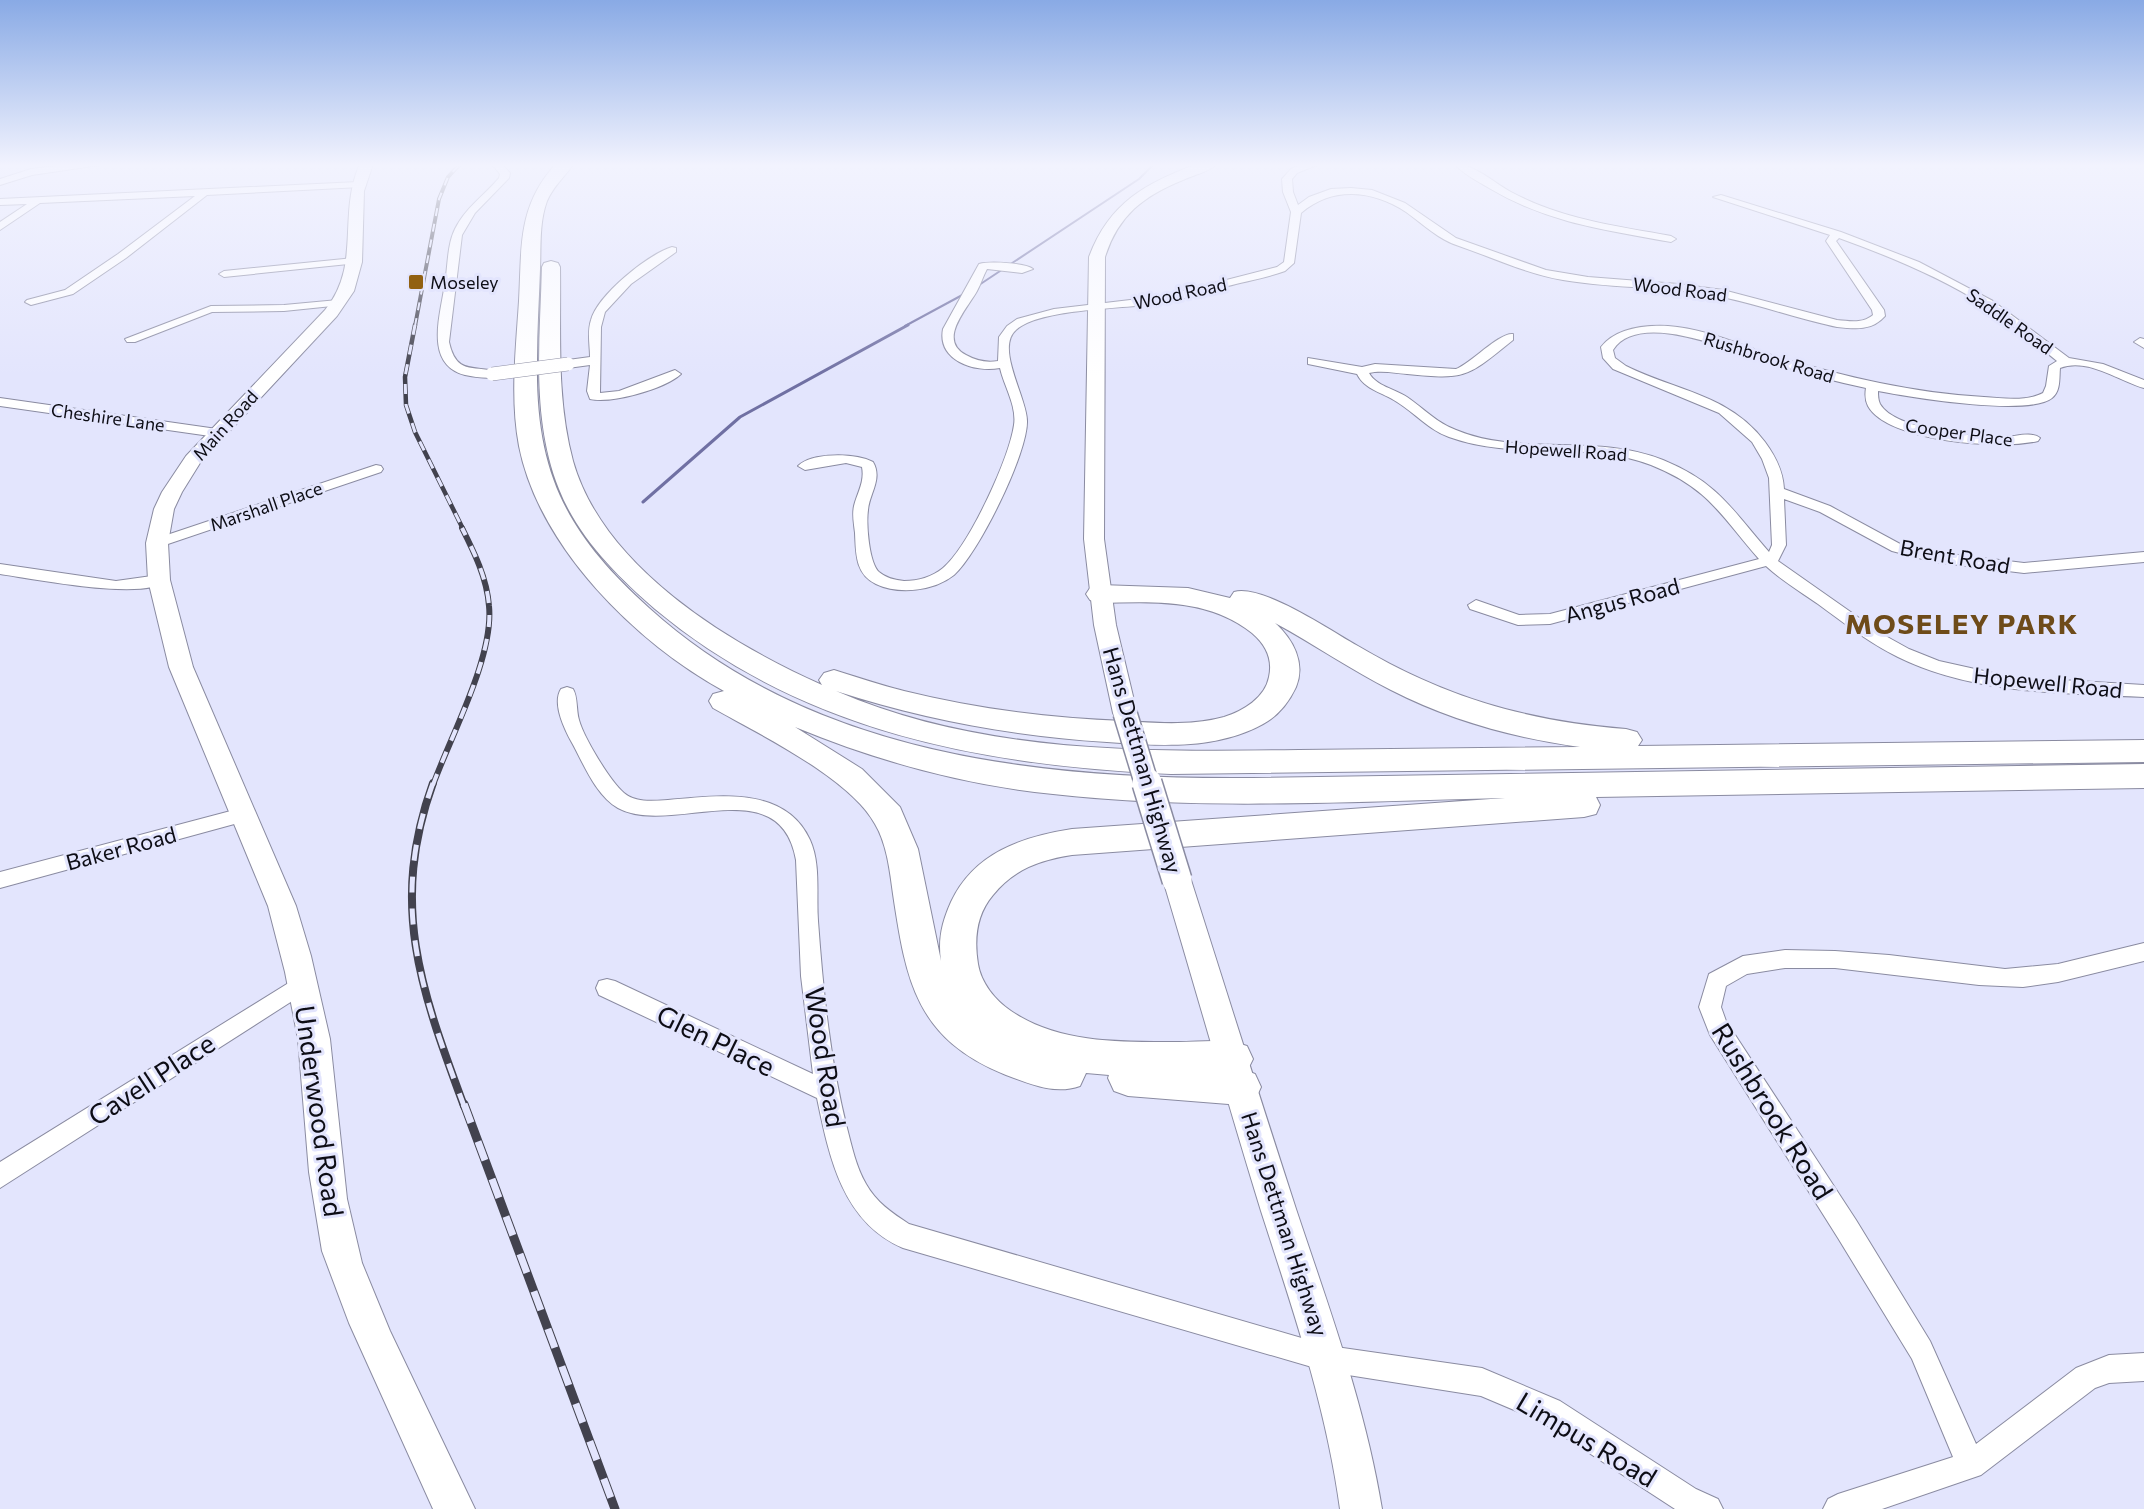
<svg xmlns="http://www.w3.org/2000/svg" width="2144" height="1509" font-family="Commissioner,sans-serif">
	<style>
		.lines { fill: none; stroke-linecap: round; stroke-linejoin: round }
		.stream-far1 { stroke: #7070a3; stroke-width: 2 }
		.stream { stroke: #7070a3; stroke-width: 3 }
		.street-casing { stroke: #8a8ba1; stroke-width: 2 }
		.secondary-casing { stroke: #8a8ba1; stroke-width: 2 }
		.highway-casing { stroke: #8a8ba1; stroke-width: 2 }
		.street { fill: #fff; fill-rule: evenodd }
		.secondary { fill: #fff; fill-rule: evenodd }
		.highway { fill: #fff; fill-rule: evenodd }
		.rail-far4-casing { stroke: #42424e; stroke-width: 4 }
		.rail-far3-casing { stroke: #42424e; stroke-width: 4.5 }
		.rail-far2-casing { stroke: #42424e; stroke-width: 6 }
		.rail-far1-casing { stroke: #42424e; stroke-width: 8 }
		.rail-casing { stroke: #42424e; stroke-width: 9 }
		.rail-far4 { stroke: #e3e5fd; stroke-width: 2; stroke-dasharray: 8; stroke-linecap: butt }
		.rail-far3 { stroke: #e3e5fd; stroke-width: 3; stroke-dasharray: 10; stroke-linecap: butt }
		.rail-far2 { stroke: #e3e5fd; stroke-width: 4; stroke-dasharray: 12; stroke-linecap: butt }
		.rail-far1 { stroke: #e3e5fd; stroke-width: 5; stroke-dasharray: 16; stroke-linecap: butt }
		.rail { stroke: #e3e5fd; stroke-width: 7; stroke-dasharray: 20; stroke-linecap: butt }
		.street-bridge-casing { stroke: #8a8ba1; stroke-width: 14; stroke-linecap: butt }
		.secondary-bridge-far1-casing { stroke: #8a8ba1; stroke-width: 26; stroke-linecap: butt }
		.secondary-bridge-casing { stroke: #8a8ba1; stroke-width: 32; stroke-linecap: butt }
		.street-bridge { stroke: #fff; stroke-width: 13 }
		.secondary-bridge-far1 { stroke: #fff; stroke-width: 23 }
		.secondary-bridge { stroke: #fff; stroke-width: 29 }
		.poi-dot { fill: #926111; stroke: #e3e5fd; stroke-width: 2 }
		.labels { text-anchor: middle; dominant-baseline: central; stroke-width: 6; stroke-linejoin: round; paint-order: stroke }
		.far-poi-label { font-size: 18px; fill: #0d0d15; stroke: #e3e5fd; text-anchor: start }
		.far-street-label { font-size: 18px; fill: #0d0d15; stroke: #e3e5fd }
		.street-label { font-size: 22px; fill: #0d0d15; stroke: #e3e5fd }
		.near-street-label { font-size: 27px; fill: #0d0d15; stroke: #e3e5fd }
		.district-label { font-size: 28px; font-weight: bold; letter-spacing: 1.5px; fill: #6e4b19; stroke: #e3e5fd }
	</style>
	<rect width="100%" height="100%" fill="#e3e5fd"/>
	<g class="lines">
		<path class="stream-far1" d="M 976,287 L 1139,179 L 1154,164
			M 905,326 L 966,293"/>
		<path class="stream" d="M 643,502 L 740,417 L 908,325"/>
		<defs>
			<path id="street" d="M 73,164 L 106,164 L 32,175 L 0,185 L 0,179 L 31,169 Z
				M 492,164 L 502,164 L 510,173 L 509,178 L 475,213 L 462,235 L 449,342 C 456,374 472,366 496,371 L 498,374 L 496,377 C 486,379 475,377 465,375 C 423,364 441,313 445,283 C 448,266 447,245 455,229 C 465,208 485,195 499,178 L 500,174 Z
				M 1304,164 L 1319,164 L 1297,173 L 1292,179 L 1293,192 L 1298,205 L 1309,197 L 1331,189 L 1351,188 L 1372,190 L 1405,203 L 1456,238 L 1546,270 L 1588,277 L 1678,284 L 1723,290 L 1837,320 C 1850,321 1862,324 1873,315 L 1872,310 L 1826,241 L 1830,235 L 1713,197 L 1721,195 L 1841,232 L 1919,262 L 1993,301 L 2069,358 L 2103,364 L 2144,380 L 2144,388 C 2119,381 2087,357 2060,368 C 2059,378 2061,391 2052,398 C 2028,417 1909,397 1878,391 C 1878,395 1878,400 1880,404 C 1896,431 1975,436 2004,437 C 2014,437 2032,431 2040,438 L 2038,441 C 2001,450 1888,442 1868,406 C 1865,400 1865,394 1866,388 C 1833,381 1800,372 1768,362 C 1734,352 1639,309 1613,350 L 1615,358 L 1626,366 C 1676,391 1729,394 1765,442 C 1776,457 1783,471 1784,489 L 1830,506 L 1902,545 L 1934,552 L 2024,563 L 2144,552 L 2144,562 L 2024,573 L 1934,562 L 1892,551 L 1820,512 L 1784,499 L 1786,545 L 1778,561 L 1882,634 L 1909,649 L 1939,661 L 2011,677 L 2144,685 L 2144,697 C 2062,693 1973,694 1898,657 C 1869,643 1844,623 1818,604 C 1801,592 1782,581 1766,566 L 1550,624 L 1518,625 L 1470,609 L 1468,605 L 1476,600 L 1519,615 L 1550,614 L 1759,559 C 1721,516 1709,488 1651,465 C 1587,440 1515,461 1449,437 C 1429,430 1415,413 1397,402 C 1382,392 1365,390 1357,374 L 1308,364 L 1308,358 L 1362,367 L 1375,364 L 1456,369 C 1471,363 1500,332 1513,334 L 1513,340 C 1467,377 1467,380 1407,374 C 1395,373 1381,370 1369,373 C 1376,386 1395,389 1407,397 C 1423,408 1437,423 1456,430 C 1521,457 1596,433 1663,460 C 1719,483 1732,510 1769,552 L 1772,545 L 1769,478 L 1762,459 L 1752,442 L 1719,413 L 1613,369 L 1603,358 L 1601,347 C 1616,328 1645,325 1668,326 C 1707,329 1742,346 1778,357 C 1846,377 1913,393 1984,397 C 2002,398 2026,402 2043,393 L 2046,386 L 2049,366 L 2057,361 C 2033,342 2010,322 1984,305 C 1940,277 1889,256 1839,238 L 1836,241 L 1884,310 L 1885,316 C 1872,331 1855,329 1837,327 C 1798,319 1761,305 1722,297 C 1670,286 1616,289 1563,280 C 1527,274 1494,258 1459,246 C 1439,240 1423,224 1406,212 C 1372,190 1333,186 1301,213 L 1294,263 L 1285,271 C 1266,278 1247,281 1228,286 C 1206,292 1184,299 1162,303 C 1127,309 1040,308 1016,330 C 995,348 1027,398 1027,421 C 1028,453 978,554 954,575 C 934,591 899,595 876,584 C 855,574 856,553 855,533 C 854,524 852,515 854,506 C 857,493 865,482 862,467 L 846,463 L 805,470 L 798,466 C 812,452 856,453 873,462 C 883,479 869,494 868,510 C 866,524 869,563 879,572 C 886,578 895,580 904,581 C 918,581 932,577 943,568 C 969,546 1009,459 1014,425 C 1017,406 1004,386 1000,368 C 974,373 937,360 943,329 L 979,264 C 990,261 1026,263 1033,269 L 1022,273 L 987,269 C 983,276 981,284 977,291 C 967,309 937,340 966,355 C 977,361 986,363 998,361 L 999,337 L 1007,326 L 1017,319 L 1054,309 L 1164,296 L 1277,267 L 1284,262 L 1291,212 L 1283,192 L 1282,179 L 1291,169 Z
				M 1454,164 C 1474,164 1493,182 1511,192 C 1561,219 1616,226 1671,236 L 1676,239 L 1671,242 C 1605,230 1548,223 1489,188 C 1477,181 1464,174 1454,164 Z
				M 358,182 L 363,185 L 361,187 L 207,195 L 126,258 L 73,294 L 31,305 L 25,302 L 27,300 L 65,290 L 118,254 L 195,196 L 40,203 L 0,230 L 0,222 L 27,204 L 0,205 L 0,199 Z
				M 672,247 L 676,248 L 676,252 L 631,284 L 605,312 L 601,327 L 600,393 L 619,391 L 675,370 L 681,374 C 665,389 611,404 590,399 L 587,391 L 590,365 L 568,368 L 562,364 L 568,360 L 590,357 C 590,345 587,332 591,320 C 598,295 647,255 672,247 Z
				M 354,258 L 358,259 L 358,263 L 224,277 L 219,274 L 224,271 Z
				M 338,300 L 342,301 L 342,305 L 284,311 L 212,312 L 135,342 L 127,342 L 125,339 L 211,306 L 284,305 Z
				M 2140,338 L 2144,339 L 2144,348 L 2134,342 Z
				M 0,398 L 217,429 L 224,433 L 217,437 L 0,406 Z
				M 376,465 L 381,466 L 383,469 L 381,472 L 162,546 L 157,547 L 150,543 L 152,540 Z
				M 0,564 L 116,581 L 159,575 L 167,580 C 148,602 29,578 0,574 Z
				M 567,687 L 573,689 C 578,697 576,710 579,720 C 584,738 610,781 624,793 C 636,803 653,801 668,800 C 717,796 785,785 810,840 C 821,864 816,895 818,921 C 823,990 830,1060 847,1128 C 852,1147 856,1167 866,1184 C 876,1202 892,1213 909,1224 L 1329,1346 L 1482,1368 L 1560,1401 L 1696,1489 L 1718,1499 L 1723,1509 L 1675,1509 L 1540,1421 L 1481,1396 L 1329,1372 L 903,1248 C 842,1222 829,1156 817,1098 L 599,995 L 596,988 L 599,981 L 607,979 L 615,981 L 813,1074 L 801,976 L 796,860 C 780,768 671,837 618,808 C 595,795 583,762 571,741 C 564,728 552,703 561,689 Z
				M 242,808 L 249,810 L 251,815 L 249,820 L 0,888 L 0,872 Z
				M 2144,943 L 2144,961 L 2058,982 L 2023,987 L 1979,985 L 1835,968 L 1785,968 L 1747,974 L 1726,986 L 1721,1007 L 1726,1021 L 1856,1220 L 1930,1341 L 1976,1444 L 2076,1368 L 2109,1355 L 2144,1353 L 2144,1381 L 2109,1383 L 2095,1388 L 1981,1475 L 1882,1509 L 1823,1509 L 1828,1499 L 1838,1494 L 1953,1457 L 1912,1359 L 1838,1238 L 1710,1035 L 1699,1007 L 1709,974 L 1743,956 L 1785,950 L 1835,951 L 1889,955 L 2005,969 L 2058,964 Z
				M 303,974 L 311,977 L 314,983 L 311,989 L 0,1188 L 0,1162 Z"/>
			<path id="secondary" d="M 360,164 L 373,164 L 364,191 L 362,262 L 354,291 L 337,316 L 200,463 L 182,492 L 174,509 L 168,543 L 170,580 L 193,667 L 296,906 L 311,956 L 330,1039 L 347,1199 L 362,1263 L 390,1331 L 475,1509 L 433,1509 L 349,1323 L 322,1251 L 309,1172 L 298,1039 L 285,972 L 268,906 L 169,667 L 148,580 L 146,543 L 154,509 L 162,492 L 186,456 L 325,310 C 362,265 337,214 360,164 Z
				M 1197,164 L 1217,164 C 1209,172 1193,175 1183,180 C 1143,196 1118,216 1105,257 L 1104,539 L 1116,625 L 1137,713 L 1134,719 L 1125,722 L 1116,719 L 1113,713 L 1094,625 L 1084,539 L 1089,257 C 1109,203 1146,183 1197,164 Z
				M 1177,869 L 1187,872 L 1191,880 C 1226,990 1260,1099 1296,1209 C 1329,1308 1365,1405 1382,1509 L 1340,1509 C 1326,1406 1293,1310 1261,1211 C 1227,1101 1196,990 1163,880 L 1167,872 Z"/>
			<path id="highway" d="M 556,164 L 574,164 C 564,177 553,187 547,201 C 539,223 541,246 540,269 C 539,299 537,329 537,360 C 535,473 566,533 649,608 C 812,756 1042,780 1253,778 L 2144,764 L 2144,788 L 1596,797 L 1600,805 L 1596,814 L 1584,817 L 1072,855 C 1040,860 1014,869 993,895 C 976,915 974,939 978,964 C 981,983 995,1000 1011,1011 C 1059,1044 1123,1042 1179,1042 C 1202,1042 1225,1038 1247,1046 L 1253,1059 L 1247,1071 L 1255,1074 L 1261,1087 L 1255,1100 L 1241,1105 L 1128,1096 L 1114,1091 L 1108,1078 L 1109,1075 L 1086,1073 L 1080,1086 C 1055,1095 1030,1084 1006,1075 C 916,1039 906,981 893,894 C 890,872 887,844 875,824 C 850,778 759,734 713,708 L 709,701 L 713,694 L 724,691 C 636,643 539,547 519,446 C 510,399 516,348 519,301 C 522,248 517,206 556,164 ZM 795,727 C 877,761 964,785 1053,794 C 1202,811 1355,801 1505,798 L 1072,829 C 1021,837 974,853 951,902 C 942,922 938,939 941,961 L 918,849 L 900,807 L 862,769 Z
				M 551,261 L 558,263 L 560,267 C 561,332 556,398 573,461 C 603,567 728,643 822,685 L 819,680 L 824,673 L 834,670 C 857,677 880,685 904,691 C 976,709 1050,718 1124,721 C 1156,723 1192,726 1224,717 C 1243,711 1265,698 1269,677 C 1273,659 1266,645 1252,633 C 1208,598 1153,602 1100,603 L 1090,600 L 1086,594 L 1090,588 L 1100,585 L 1188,588 L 1230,598 L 1234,592 C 1263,584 1331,631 1358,646 C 1444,697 1526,721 1626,729 L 1637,732 L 1642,740 L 1638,746 L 2144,740 L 2144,762 L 1171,774 C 984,766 802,732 655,609 C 617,576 578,537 559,489 C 531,419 540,341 542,267 L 544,263 ZM 1275,623 C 1314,644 1351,670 1391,690 C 1449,720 1515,738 1580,747 C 1486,748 1393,749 1299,750 C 1144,752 981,754 836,691 C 924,720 1015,736 1107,742 C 1159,746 1216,750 1263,724 C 1278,716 1289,702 1296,687 C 1306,663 1293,639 1275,623 Z"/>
		</defs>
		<use href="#street" class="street-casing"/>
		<use href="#secondary" class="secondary-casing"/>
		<use href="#highway" class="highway-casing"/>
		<use href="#street" class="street"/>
		<use href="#secondary" class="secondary"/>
		<use href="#highway" class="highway"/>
		<defs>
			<path id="rail-far4" d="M 415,326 L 439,199 L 448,177 L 460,164"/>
			<path id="rail-far3" d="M 415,325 L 405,377 L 406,405 L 415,432 L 463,529"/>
			<path id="rail-far2" d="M 433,785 C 451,735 494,657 489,606 C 487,578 474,552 462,528"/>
			<path id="rail-far1" d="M 433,783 C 389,905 421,990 464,1106"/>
			<path id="rail" d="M 464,1104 L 615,1509"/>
		</defs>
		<use href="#rail-far4" class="rail-far4-casing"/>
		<use href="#rail-far3" class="rail-far3-casing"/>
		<use href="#rail-far2" class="rail-far2-casing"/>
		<use href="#rail-far1" class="rail-far1-casing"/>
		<use href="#rail" class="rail-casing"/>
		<use href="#rail-far4" class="rail-far4"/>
		<use href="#rail-far3" class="rail-far3"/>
		<use href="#rail-far2" class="rail-far2"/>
		<use href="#rail-far1" class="rail-far1"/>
		<use href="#rail" class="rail"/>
		<defs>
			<path id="street-bridge" d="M 492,374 L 568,364"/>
			<path id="secondary-bridge-far1" d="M 1125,713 L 1147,785"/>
			<path id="secondary-bridge" d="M 1147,783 L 1177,880"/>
		</defs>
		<use href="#street-bridge" class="street-bridge-casing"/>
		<use href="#secondary-bridge-far1" class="secondary-bridge-far1-casing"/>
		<use href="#secondary-bridge" class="secondary-bridge-casing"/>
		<use href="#street-bridge" class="street-bridge"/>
		<use href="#secondary-bridge-far1" class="secondary-bridge-far1"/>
		<use href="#secondary-bridge" class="secondary-bridge"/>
	</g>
	<linearGradient id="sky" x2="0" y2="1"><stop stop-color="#89aae5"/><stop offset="0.44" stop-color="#f2f3fe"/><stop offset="1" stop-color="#f2f3fe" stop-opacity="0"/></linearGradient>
	<rect width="2144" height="376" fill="url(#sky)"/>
	<rect class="poi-dot" x="408" y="274" width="16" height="16" rx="3"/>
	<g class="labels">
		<g class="far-poi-label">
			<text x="430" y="282">Moseley</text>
		</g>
		<g class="far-street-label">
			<text transform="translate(1680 289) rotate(7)">Wood Road</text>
			<text transform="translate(1180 293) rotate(-12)">Wood Road</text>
			<text transform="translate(2010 321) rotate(35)">Saddle Road</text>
			<text transform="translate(1769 357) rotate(17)">Rushbrook Road</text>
			<text transform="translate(108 417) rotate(8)">Cheshire Lane</text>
			<text transform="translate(225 425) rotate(-48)">Main Road</text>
			<text transform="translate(1959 432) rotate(8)">Cooper Place</text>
			<text transform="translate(1566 450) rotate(4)">Hopewell Road</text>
			<text transform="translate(266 506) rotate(-19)">Marshall Place</text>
		</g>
		<g class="street-label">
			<text transform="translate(1955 556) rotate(10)">Brent Road</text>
			<text transform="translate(1622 600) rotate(-15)">Angus Road</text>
			<text transform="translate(2048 682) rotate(6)">Hopewell Road</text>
			<text transform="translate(1143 760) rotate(74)">Hans Dettman Highway</text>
			<text transform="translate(121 848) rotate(-15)">Baker Road</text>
			<text transform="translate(1285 1224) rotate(72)">Hans Dettman Highway</text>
		</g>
		<g class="near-street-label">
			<text transform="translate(716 1040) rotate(26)">Glen Place</text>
			<text transform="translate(826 1057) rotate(81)">Wood Road</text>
			<text transform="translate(151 1079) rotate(-33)">Cavell Place</text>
			<text transform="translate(320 1111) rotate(82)">Underwood Road</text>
			<text transform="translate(1773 1111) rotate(58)">Rushbrook Road</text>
			<text transform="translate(1587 1439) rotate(31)">Limpus Road</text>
		</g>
		<g class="district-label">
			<text x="1962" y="623">MOSELEY PARK</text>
		</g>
	</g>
</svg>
